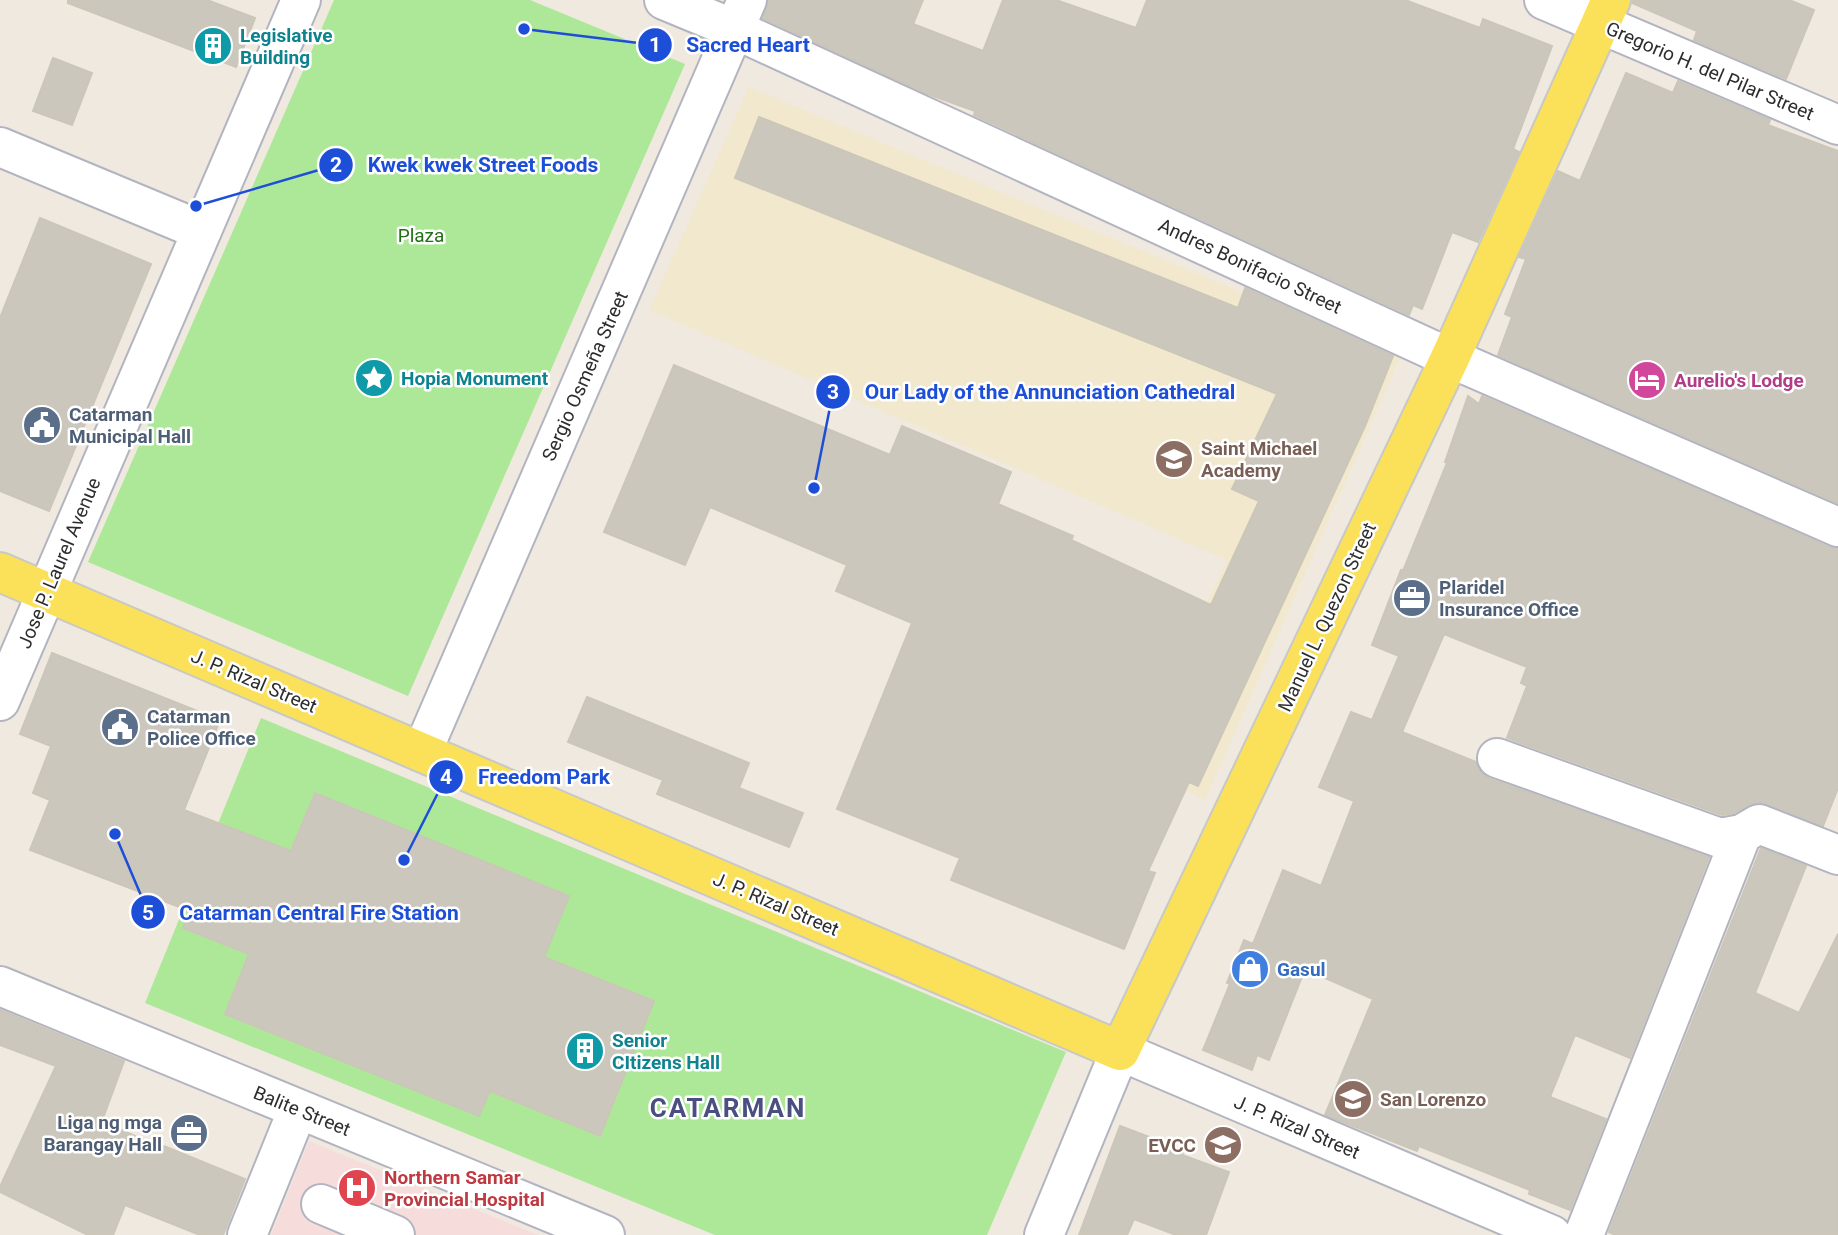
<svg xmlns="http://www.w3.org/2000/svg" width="1838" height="1235" font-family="Roboto,sans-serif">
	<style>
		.education { fill: #f1e8ce }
		.medical { fill: #f6dddc }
		.green { fill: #ade898 }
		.building { fill: #cbc7bd; stroke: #cbc6b8; stroke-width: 2 }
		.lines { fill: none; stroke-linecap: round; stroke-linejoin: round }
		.minor-casing { stroke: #b3b4c1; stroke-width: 42 }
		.major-casing { stroke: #c8c8c8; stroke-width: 42 }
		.minor { stroke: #fff; stroke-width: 38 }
		.major { stroke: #fae159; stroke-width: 38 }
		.labels { text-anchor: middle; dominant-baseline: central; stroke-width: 5; stroke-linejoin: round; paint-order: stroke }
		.culture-label { font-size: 19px; font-weight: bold; fill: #0d838f; stroke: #fff; text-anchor: start }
		.street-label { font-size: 19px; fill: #2d2d2d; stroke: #fff }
		.park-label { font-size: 19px; fill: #227116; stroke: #fff }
		.hotel-label { font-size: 19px; font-weight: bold; fill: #b23c85; stroke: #fff; text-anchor: start }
		.service-label { font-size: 19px; font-weight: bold; fill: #4e5e75; stroke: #fff; text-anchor: start }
		.education-label { font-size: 19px; font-weight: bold; fill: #785e54; stroke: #fff; text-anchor: start }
		.shop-label { font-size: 19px; font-weight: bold; fill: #366cbe; stroke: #fff; text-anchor: start }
		.health-label { font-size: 19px; font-weight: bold; fill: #be3a42; stroke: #fff; text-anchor: start }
		.district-label { font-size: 26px; font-weight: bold; letter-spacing: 2px; fill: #494f81; stroke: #fff }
		.leader { fill: none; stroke: #1d4ed8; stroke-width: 2.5 }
		.callout-dot { fill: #1d4ed8; stroke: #fff; stroke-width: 2.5 }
		.mark-label { font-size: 21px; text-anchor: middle; font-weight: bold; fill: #fff }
		.callout-label { font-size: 21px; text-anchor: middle; font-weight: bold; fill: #1d4ed8; stroke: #fff; stroke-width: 5; stroke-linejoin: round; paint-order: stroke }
	</style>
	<rect width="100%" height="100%" fill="#efe9df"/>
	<path class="education" d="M 749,87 L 1400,358 L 1205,800 L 1130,763 L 1227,560 L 649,310 Z"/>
	<path class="medical" d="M 309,1141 L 538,1235 L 271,1235 Z"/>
	<path class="green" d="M 334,0 L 530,0 L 685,64 L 408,696 L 88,562 Z
		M 261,718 L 1066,1052 L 987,1235 L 715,1235 L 145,1003 Z"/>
	<path class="building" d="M 68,0 L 207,0 L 255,18 L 236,67 L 68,3 Z
		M 768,0 L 923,0 L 913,24 L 983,51 L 1003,0 L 1056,0 L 1136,28 L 1147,0 L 1405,0 L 1480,28 L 1483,19 L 1552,46 L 1513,149 L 1519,152 L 1478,242 L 1452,232 L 1422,309 L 1413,305 L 1409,315 L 974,115 L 975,111 L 925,93 L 763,18 Z
		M 1633,0 L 1789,0 L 1814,10 L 1786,79 L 1694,40 L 1697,31 L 1632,3 Z
		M 53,58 L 92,73 L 72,125 L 33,111 Z
		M 1626,73 L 1673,93 L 1678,81 L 1770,120 L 1768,125 L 1838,151 L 1838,503 L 1498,355 L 1512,317 L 1505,314 L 1526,259 L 1519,257 L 1558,171 L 1580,181 Z
		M 759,117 L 1238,308 L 1245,288 L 1393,356 L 1365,426 L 1198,786 L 1189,782 L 1148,871 L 1155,873 L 1124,949 L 951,880 L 960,858 L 837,809 L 912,623 L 836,591 L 847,565 L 710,507 L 685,565 L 604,532 L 674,365 L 890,455 L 902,426 L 1011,472 L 998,504 L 1073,536 L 1071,540 L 1211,605 L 1259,501 L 1232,489 L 1277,394 L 735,178 Z
		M 40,218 L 151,264 L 49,511 L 0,491 L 0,318 Z
		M 1468,396 L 1479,404 L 1482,396 L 1829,547 L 1838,548 L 1838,788 L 1823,826 L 1758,802 L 1734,813 L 1722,815 L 1507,738 L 1527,686 L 1521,683 L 1527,667 L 1444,634 L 1402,732 L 1476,762 L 1481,773 L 1490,779 L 1709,857 L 1630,1058 L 1575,1035 L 1550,1097 L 1606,1119 L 1570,1210 L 1529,1194 L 1530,1190 L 1419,1146 L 1417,1151 L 1325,1115 L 1373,999 L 1305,969 L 1269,1060 L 1257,1055 L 1252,1070 L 1203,1050 L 1230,984 L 1227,983 L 1244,940 L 1253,944 L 1283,870 L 1321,886 L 1354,801 L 1319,787 L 1351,712 L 1372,720 L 1399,656 L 1372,645 L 1401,570 L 1403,571 L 1447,463 L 1445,462 Z
		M 52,653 L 220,720 L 184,810 L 291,851 L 315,793 L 569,896 L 544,957 L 654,1001 L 600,1136 L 490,1091 L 479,1116 L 225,1014 L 249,954 L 183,928 L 190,911 L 30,850 L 50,800 L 33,793 L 51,746 L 20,734 Z
		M 587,697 L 749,763 L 739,788 L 803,813 L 789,847 L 657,794 L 663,780 L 568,742 Z
		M 1761,848 L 1806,866 L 1755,993 L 1799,1013 L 1838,934 L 1838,1235 L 1615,1235 L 1609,1232 Z
		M 0,1010 L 124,1061 L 102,1121 L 163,1149 L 164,1146 L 245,1179 L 223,1235 L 200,1235 L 125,1205 L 113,1235 L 88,1235 L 0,1192 L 0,1187 L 56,1066 L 0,1045 Z
		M 1120,1126 L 1184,1150 L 1182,1155 L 1229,1172 L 1206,1235 L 1176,1235 L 1134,1219 L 1127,1235 L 1079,1235 Z"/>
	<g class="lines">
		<defs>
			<path id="minor" d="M 664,0 L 734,29 L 1450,358 L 1838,527
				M 1544,0 L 1838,125
				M 0,147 L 202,231
				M 0,701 L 301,0
				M 422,752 L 747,0
				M 1497,758 L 1720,838 L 1742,834 L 1759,824 L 1838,855
				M 0,986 L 605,1235
				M 321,1204 L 395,1235
				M 247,1235 L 298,1109
				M 1044,1235 L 1120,1051 L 1552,1235
				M 1584,1235 L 1742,834"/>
			<path id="major" d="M 0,572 L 1120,1051 L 1450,358 L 1611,0"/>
		</defs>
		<use href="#minor" class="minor-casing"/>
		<use href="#major" class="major-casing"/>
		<use href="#minor" class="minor"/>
		<use href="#major" class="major"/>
	</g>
	<defs>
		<symbol id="building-disc" viewBox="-11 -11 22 22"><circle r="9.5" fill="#0f9aa8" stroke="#fff"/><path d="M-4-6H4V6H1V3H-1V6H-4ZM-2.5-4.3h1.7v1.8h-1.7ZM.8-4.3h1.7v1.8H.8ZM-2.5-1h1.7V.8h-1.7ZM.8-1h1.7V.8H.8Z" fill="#fff"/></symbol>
		<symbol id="sight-disc" viewBox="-11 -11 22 22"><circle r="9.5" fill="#0f9aa8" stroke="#fff"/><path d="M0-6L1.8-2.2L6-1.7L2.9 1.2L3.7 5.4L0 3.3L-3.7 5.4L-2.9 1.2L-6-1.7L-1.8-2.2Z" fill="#fff"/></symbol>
		<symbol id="hotel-disc" viewBox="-11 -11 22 22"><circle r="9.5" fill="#d1479c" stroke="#fff"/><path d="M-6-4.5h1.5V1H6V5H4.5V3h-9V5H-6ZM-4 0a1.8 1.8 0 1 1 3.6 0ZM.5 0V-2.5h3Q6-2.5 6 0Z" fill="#fff"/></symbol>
		<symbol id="civic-disc" viewBox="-11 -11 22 22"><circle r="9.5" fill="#5c6f8a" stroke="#fff"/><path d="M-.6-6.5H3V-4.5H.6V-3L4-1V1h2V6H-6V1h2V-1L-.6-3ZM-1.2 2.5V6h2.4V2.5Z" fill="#fff"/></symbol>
		<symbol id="school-disc" viewBox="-11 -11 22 22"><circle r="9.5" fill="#8d6e63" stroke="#fff"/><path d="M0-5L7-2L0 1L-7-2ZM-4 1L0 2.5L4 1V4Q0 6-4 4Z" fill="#fff"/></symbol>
		<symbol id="office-disc" viewBox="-11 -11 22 22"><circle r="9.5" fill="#5c6f8a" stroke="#fff"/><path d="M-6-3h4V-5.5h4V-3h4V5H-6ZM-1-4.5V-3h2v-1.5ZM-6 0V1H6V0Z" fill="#fff"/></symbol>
		<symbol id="shop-disc" viewBox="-11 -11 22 22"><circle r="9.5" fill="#3f7fe0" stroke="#fff"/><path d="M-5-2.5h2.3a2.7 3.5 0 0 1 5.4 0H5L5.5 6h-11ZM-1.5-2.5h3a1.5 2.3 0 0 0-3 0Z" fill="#fff"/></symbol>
		<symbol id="hospital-disc" viewBox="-11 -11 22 22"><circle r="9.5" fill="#e0444e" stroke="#fff"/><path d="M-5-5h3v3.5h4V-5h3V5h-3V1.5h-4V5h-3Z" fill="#fff"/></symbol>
	</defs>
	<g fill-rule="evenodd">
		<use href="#building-disc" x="191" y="24" width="44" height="44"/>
		<use href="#sight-disc" x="352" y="356" width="44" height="44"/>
		<use href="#hotel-disc" x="1625" y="358" width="44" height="44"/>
		<use href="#civic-disc" x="20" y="403" width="44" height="44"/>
		<use href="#school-disc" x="1152" y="437" width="44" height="44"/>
		<use href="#office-disc" x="1390" y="576" width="44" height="44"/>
		<use href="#civic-disc" x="98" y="705" width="44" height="44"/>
		<use href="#shop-disc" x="1228" y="947" width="44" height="44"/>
		<use href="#building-disc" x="563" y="1029" width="44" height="44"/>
		<use href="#school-disc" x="1331" y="1077" width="44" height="44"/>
		<use href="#office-disc" x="167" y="1111" width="44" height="44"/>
		<use href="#school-disc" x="1201" y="1123" width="44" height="44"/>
		<use href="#hospital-disc" x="335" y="1166" width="44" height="44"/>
	</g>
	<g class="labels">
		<g class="culture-label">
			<text x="240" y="35">Legislative<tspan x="240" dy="22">Building</tspan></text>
			<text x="401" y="378">Hopia Monument</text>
			<text x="612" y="1040">Senior<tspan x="612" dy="22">CItizens Hall</tspan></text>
		</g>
		<g class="street-label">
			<text transform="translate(1710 71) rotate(23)">Gregorio H. del Pilar Street</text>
			<text transform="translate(1250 266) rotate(25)">Andres Bonifacio Street</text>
			<text transform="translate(585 376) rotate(-66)">Sergio Osmeña Street</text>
			<text transform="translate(59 563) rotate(-67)">Jose P. Laurel Avenue</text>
			<text transform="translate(1327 617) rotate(-65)">Manuel L. Quezon Street</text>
			<text transform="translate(254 681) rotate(23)">J. P. Rizal Street</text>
			<text transform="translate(776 904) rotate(23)">J. P. Rizal Street</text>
			<text transform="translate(302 1111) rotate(22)">Balite Street</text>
			<text transform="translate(1297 1127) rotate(23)">J. P. Rizal Street</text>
		</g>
		<g class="park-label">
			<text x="421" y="235">Plaza</text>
		</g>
		<g class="hotel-label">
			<text x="1674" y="380">Aurelio's Lodge</text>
		</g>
		<g class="service-label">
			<text x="69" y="414">Catarman<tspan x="69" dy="22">Municipal Hall</tspan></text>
			<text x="1439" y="587">Plaridel<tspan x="1439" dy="22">Insurance Office</tspan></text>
			<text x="147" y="716">Catarman<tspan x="147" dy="22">Police Office</tspan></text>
			<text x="162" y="1122" text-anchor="end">Liga ng mga<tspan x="162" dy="22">Barangay Hall</tspan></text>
		</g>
		<g class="education-label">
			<text x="1201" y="448">Saint Michael<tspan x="1201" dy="22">Academy</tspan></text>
			<text x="1380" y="1099">San Lorenzo</text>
			<text x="1196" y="1145" text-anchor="end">EVCC</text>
		</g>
		<g class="shop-label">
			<text x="1277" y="969">Gasul</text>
		</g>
		<g class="health-label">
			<text x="384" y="1177">Northern Samar<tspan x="384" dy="22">Provincial Hospital</tspan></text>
		</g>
		<g class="district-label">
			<text x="728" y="1108">CATARMAN</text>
		</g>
	</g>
	<path class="leader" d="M524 29L655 45M196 206L336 165M814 488L833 392M404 860L446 777M115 834L148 912"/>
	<g class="callout-dot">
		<circle cx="524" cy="29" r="7"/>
		<circle cx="196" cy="206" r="7"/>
		<circle cx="814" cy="488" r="7"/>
		<circle cx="404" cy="860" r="7"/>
		<circle cx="115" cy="834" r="7"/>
		<circle cx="655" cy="45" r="18"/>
		<circle cx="336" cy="165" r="18"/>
		<circle cx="833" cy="392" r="18"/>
		<circle cx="446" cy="777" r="18"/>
		<circle cx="148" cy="912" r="18"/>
	</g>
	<g class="mark-label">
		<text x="655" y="52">1</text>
		<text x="336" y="172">2</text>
		<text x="833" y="399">3</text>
		<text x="446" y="784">4</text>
		<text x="148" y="920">5</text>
	</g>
	<g class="callout-label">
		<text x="748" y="52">Sacred Heart</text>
		<text x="483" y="172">Kwek kwek Street Foods</text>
		<text x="1050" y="399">Our Lady of the Annunciation Cathedral</text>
		<text x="544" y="784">Freedom Park</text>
		<text x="319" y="920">Catarman Central Fire Station</text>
	</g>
</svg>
